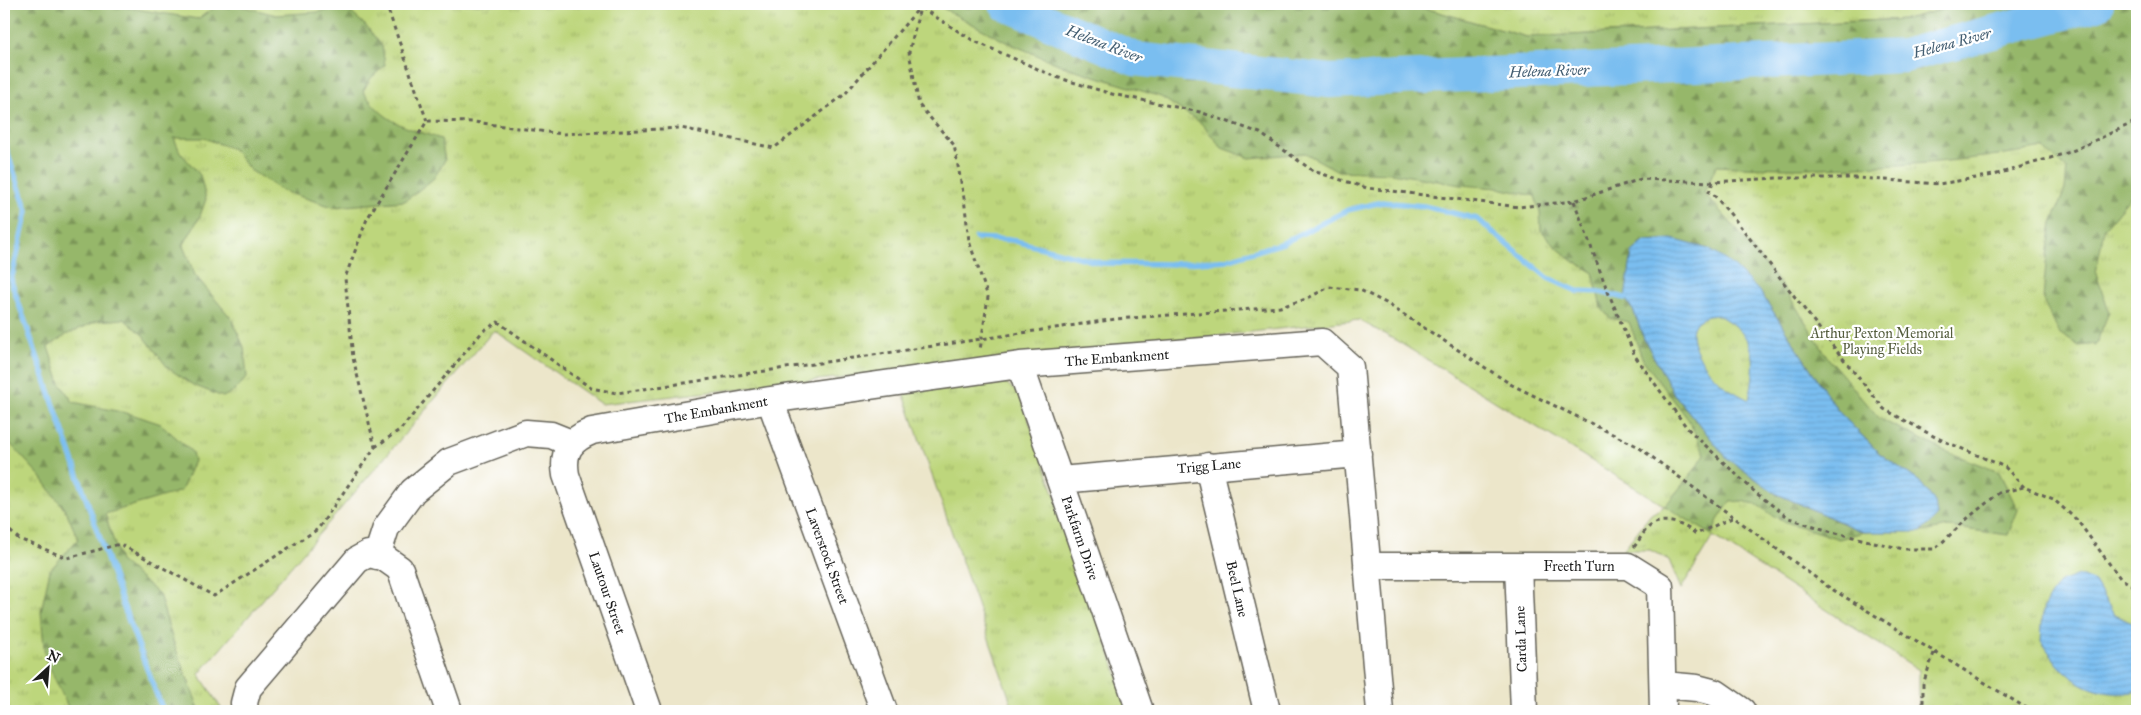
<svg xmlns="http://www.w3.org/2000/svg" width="2141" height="715" font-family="'IM FELL Great Primer',serif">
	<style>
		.grass { fill: url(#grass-tufts); stroke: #6c794c }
		.forest { fill: url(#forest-firs); stroke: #596a44 }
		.water { fill: url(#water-rules); stroke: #4b6d86; fill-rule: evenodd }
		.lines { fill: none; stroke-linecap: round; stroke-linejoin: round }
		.stream { stroke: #7abef0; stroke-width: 5.5 }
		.river { stroke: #7abef0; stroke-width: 34 }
		.minor-casing { stroke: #656359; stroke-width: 29 }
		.path { stroke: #656359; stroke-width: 3; stroke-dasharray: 4 4; stroke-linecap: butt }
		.minor { stroke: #fff; stroke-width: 26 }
		.labels { text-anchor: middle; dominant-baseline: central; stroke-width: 4.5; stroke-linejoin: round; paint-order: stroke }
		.park-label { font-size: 14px; fill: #545d3d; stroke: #fff }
		.street-label { font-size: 14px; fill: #1c1c1c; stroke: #fff }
		.water-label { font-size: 15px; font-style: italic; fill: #425d71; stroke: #fff }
	</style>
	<defs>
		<pattern id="grass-tufts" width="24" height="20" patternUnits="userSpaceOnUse" patternTransform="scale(1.25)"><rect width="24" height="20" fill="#bdd67b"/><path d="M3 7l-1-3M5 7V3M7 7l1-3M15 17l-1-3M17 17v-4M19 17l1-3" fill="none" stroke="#a2b76a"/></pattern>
		<pattern id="forest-firs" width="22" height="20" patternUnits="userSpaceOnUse" patternTransform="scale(1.25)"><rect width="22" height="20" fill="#96b76b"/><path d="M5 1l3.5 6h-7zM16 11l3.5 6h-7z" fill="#7a9457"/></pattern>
		<pattern id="water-rules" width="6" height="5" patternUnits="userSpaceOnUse" patternTransform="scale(1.25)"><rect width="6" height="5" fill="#7abef0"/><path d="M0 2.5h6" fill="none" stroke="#69a3cd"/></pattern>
	</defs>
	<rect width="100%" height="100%" fill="#fff"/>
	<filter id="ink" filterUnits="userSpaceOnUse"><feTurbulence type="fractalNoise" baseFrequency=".02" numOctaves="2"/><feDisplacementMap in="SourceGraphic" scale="10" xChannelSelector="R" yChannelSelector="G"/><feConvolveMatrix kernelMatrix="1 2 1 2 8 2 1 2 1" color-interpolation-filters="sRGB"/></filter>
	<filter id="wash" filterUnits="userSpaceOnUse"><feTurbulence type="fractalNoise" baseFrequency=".0096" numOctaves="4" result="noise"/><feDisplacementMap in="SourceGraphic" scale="20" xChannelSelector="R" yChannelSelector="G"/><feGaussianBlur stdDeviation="1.12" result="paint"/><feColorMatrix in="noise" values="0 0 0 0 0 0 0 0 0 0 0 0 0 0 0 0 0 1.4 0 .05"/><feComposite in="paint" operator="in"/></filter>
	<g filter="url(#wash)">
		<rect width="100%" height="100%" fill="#ece6ca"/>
		<path class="grass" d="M 4,4 L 1161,4 L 1510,102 L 2137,18 L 2137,711 L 1919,711 L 1919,670 L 1713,536 L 1681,589 L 1669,560 L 1650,550 L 1623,550 L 1651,514 L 1665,506 L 1397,341 L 1359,320 L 601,404 L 494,330 L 199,674 L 223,711 L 11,711 L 4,704 Z
			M 1410,4 L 1962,4 L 1906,19 L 1526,37 Z
			M 990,379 L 1007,384 L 1020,395 L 1130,711 L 1014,711 L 903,392 Z"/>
		<path class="forest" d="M 4,4 L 105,4 L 198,19 L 219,4 L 233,4 L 276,15 L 318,12 L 345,7 L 366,26 L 382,46 L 385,65 L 370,79 L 363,91 C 385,124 405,127 441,139 L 445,160 L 434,178 L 405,201 L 333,207 L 283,191 L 250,170 L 233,149 L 204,138 L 174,138 L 180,152 L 200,175 L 206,199 L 200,216 L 183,246 L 195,275 L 231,318 L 244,347 L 247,377 L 234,391 L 223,397 L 193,385 L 168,368 L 143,335 L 124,319 L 97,321 L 66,335 L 48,347 L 60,383 L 73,402 L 131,414 L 161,424 L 192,452 L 194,461 L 181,491 L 105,514 L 120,561 L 159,594 L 174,644 L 200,711 L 70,711 L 45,658 L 41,611 L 50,570 L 78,539 L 67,513 L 41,477 L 4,437 Z
			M 935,4 L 1410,4 L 1527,37 L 1906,19 L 1962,4 L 2137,4 L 2137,189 L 2104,229 L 2096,273 L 2109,312 L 2096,344 L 2079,346 L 2059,333 L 2043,300 L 2046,263 L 2052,223 L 2065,189 L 2067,169 L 2043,148 C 1935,167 1826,171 1716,166 L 1704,193 L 1737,230 L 1788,294 L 1828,358 L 1880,419 L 1945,451 L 1999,472 L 2018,510 L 2008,535 L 1949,527 L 1921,532 L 1937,516 L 1920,482 L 1879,453 L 1838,411 L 1761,293 L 1625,298 L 1634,312 L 1644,339 L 1674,394 L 1727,458 L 1775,493 L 1863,532 L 1839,539 L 1780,520 L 1756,504 L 1741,501 L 1730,502 L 1718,520 L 1712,535 L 1665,506 L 1696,468 L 1705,454 L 1688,419 L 1643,360 L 1629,322 L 1610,318 L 1601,308 L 1593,272 L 1573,261 L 1556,247 L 1541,230 L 1540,212 L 1535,196 L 1498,188 L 1461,185 L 1392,173 L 1338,171 L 1305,153 L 1249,158 L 1222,148 L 1201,123 L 1161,97 L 1063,66 L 1006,42 Z"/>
		<path class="water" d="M 1672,239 L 1709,249 L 1735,267 L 1761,293 L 1838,411 L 1879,453 L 1920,482 L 1935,502 L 1937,516 L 1921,532 L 1863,532 L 1775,493 L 1727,458 L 1674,394 L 1644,339 L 1634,312 L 1625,298 L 1632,252 L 1645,241 ZM 1718,315 C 1758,337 1757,359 1749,400 C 1740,395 1727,389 1720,382 C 1700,364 1670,317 1718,315 Z
			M 2078,575 L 2095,582 L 2114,615 L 2137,625 L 2137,691 C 2110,698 2082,689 2062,669 C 2054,661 2048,650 2041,641 L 2043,609 L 2050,596 L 2060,582 Z"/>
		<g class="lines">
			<path class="stream" d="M 4,143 L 27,211 L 11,281 L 123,605 L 163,711
				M 976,238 L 1012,240 L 1101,263 L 1173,264 L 1226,260 L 1283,243 L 1348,210 L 1382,202 L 1424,206 L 1477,219 L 1548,278 L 1577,291 L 1600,292 L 1625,298"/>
			<path class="river" d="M 1006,4 L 1135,59 L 1330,81 L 1904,56 L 2097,4"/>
		</g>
	</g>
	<g filter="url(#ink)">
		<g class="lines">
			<defs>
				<path id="minor" d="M 1020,365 L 1140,711
					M 770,400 L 884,711
					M 1208,466 L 1267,711
					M 1060,480 L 1358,454
					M 377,556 L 386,528 L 413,491 L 449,462 L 526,433 L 551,435 L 571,443
					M 1367,566 L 1628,566 L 1660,586 L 1663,711
					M 1518,566 L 1524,711
					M 1664,685 L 1697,688 L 1716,693 L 1742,711
					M 245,711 L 244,703 L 248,688 L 357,560 L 368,554 L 383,557 L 400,569 L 449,711
					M 649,711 L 566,475 C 562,451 570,440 592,431 L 770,400 L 1020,365 L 1322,342 L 1350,367 L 1380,711"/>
			</defs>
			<use href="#minor" class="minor-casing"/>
			<path class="path" d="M 386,4 L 427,121
				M 915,4 L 974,41 L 1056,77 L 1112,94 L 1200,112 L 1260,133 L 1313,171 L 1367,188 L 1519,207 L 1574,201 L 1641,179 L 1713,182 L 1776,178 L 1858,178 L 1939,184 L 1994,175 L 2070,152 L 2137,121
				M 921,4 L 909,52 L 919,105 L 954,145 L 964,198 L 969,241 L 988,297 L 980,350
				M 1713,182 L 1709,192 L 1714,195 L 1737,222 L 1832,345 L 1884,409 L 1937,438 L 2005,467 L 2024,487
				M 1574,201 L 1606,287 L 1635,356 L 1687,428 L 1756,493 L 1789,518 L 1832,532 L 1903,549 L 1935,549 L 1969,517 L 1999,493 L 2024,487 L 2053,499 L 2077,520 L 2120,578 L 2137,588
				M 375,447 L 401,429 L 483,331 L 498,322 L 591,388 L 617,393 L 1116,319 L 1280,307 L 1306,299 L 1329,287 L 1360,290 L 1386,303 L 1512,385 L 1637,446 L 1827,586 L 2031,711
				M 4,526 L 19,539 L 67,558 L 120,544 L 214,596 L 318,529 L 375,447 L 353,358 L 345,278 L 367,219 L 427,121 L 474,122 L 562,134 L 681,128 L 774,148 L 845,94 L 920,7
				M 1634,547 C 1639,541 1643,532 1649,527 C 1662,515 1684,524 1696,534 L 1734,517
				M 1923,711 L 1923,684 L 1934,653"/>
			<use href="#minor" class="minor"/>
		</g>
	</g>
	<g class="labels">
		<g class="park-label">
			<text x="1882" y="333">Arthur Pexton Memorial<tspan x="1882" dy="16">Playing Fields</tspan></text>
		</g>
		<g class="street-label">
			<text transform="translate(1117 358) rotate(-4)">The Embankment</text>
			<text transform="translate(716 410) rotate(-10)">The Embankment</text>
			<text transform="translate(1209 466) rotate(-5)">Trigg Lane</text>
			<text transform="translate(1080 538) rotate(71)">Parkfarm Drive</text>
			<text transform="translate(827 556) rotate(70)">Laverstock Street</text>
			<text x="1579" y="566">Freeth Turn</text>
			<text transform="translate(1237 589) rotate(77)">Beel Lane</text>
			<text transform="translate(607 593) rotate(71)">Lautour Street</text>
			<text transform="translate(1521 639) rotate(-92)">Carda Lane</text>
		</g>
		<g class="water-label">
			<text transform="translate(1952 43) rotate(-15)">Helena River</text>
			<text transform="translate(1104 44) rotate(21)">Helena River</text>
			<text transform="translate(1549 71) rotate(-2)">Helena River</text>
		</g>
	</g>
	<rect width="2141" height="715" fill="none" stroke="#fff" stroke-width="20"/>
	<g transform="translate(48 668) rotate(26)" stroke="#ffffff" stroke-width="4" paint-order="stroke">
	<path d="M0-4L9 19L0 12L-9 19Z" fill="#1c1c1c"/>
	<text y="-8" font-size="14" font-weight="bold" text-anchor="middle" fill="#1c1c1c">N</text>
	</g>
</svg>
